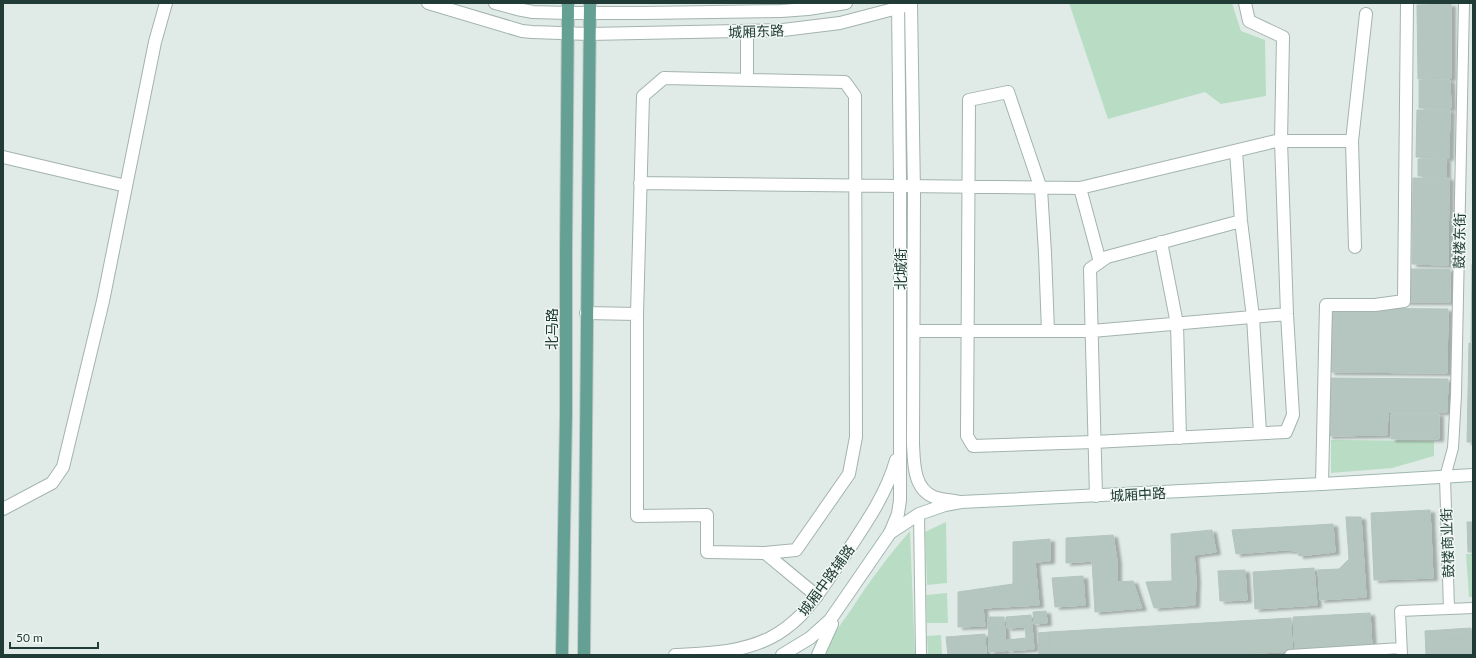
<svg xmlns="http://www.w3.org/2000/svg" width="1476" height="658" font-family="Lato,'Noto Sans SC',sans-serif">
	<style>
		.green { fill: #b9ddc4 }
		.building { fill: #b5c6c0; stroke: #b3c5be; filter: url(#shadow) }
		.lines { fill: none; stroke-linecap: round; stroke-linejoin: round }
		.pedestrian-casing { stroke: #a3b3ae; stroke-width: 12 }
		.minor-casing { stroke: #a3b3ae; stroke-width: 14 }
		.tertiary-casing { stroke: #a3b3ae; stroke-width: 14 }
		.secondary-casing { stroke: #9fb7af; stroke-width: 14 }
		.primary-casing { stroke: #c1c8c7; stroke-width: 14 }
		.pedestrian { stroke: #fff; stroke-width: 10 }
		.minor { stroke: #fff; stroke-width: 12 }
		.tertiary { stroke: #fff; stroke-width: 12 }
		.secondary { stroke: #fff; stroke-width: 12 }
		.primary { stroke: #64a194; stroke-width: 12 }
		.labels { text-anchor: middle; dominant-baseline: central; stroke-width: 3; stroke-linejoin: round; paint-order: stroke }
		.street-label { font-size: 14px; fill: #213c36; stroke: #f1f8f4 }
	</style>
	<defs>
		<filter id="shadow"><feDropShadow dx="4.5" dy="2.5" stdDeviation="1" flood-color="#0004"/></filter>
	</defs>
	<rect width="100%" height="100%" fill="#e0ebe7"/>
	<path class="green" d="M 1069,3 L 1232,3 L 1241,31 L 1265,40 L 1266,96 L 1221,104 L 1205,92 L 1108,119 Z
		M 1331,440 L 1434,441 L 1434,456 L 1392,468 L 1331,473 Z
		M 946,522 L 947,583 L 927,585 L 925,532 Z
		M 910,531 L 915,655 L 825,655 C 830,638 841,624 851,610 C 869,582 888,556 910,531 Z
		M 1466,554 L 1473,554 L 1473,597 L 1469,597 Z
		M 947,593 L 948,623 L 927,623 L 926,595 Z
		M 941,635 L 942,655 L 928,655 L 927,636 Z"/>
	<path class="building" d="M 1451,4 L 1451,78 L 1418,79 L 1417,5 Z
		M 1419,80 L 1450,80 L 1451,108 L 1419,108 Z
		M 1417,110 L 1450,110 L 1449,158 L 1416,157 Z
		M 1418,159 L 1446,159 L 1446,177 L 1418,176 Z
		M 1413,178 L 1449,178 L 1448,265 L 1412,264 Z
		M 1472,264 L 1473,264 L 1473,342 L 1471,342 Z
		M 1405,269 L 1450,269 L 1450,302 L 1405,302 Z
		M 1331,308 L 1448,309 L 1447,373 L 1330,372 Z
		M 1469,343 L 1473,343 L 1473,442 L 1467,442 Z
		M 1329,378 L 1448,379 L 1447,412 L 1388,412 L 1387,435 L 1328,436 Z
		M 1391,414 L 1439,414 L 1439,439 L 1391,439 Z
		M 1430,510 L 1433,578 L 1374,580 L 1371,513 Z
		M 1346,517 L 1361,517 L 1366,597 L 1320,600 L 1318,570 L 1339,569 L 1349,559 Z
		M 1467,522 L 1473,522 L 1473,552 L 1468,552 Z
		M 1333,524 L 1335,552 L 1299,556 L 1298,551 L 1284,550 L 1236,554 L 1232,530 Z
		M 1212,530 L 1216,552 L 1194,555 L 1196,580 L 1195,605 L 1154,608 L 1146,582 L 1172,581 L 1171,534 Z
		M 1113,535 L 1117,561 L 1117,582 L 1133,581 L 1142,608 L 1095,612 L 1092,561 L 1066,563 L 1066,538 Z
		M 1050,539 L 1050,561 L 1035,562 L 1039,605 L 983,608 L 985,626 L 958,627 L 958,592 L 1013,584 L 1013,542 Z
		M 1314,568 L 1317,605 L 1255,609 L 1253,572 Z
		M 1245,570 L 1247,600 L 1220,601 L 1218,571 Z
		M 1083,576 L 1085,605 L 1055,607 L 1052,578 Z
		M 1046,611 L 1047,623 L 1034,624 L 1033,612 Z
		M 1370,613 L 1372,647 L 1295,651 L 1293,617 Z
		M 1031,615 L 1034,649 L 1008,651 L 1007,640 L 1026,638 L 1025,627 L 1007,628 L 1006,617 Z
		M 988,617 L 1004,617 L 1006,651 L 989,652 Z
		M 1291,618 L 1292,651 L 1228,655 L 1050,655 L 1049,632 Z
		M 1471,628 L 1473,655 L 1426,655 L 1425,631 Z
		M 1049,632 L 1050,655 L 1035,655 L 1039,655 L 1038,633 Z
		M 985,634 L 986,655 L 948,655 L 946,637 Z
		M 1463,638 L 1464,655 L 1436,655 L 1435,640 Z
		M 1463,638 L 1464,655 L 1450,655 L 1449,646 Z
		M 1435,640 L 1449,646 L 1450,655 L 1436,655 Z"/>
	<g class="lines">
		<defs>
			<path id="pedestrian" d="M 919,514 L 921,655
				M 1449,609 L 1445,477 L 1453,448 L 1456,395 L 1464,3
				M 1290,655 L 1401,648
				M 1402,655 L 1400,611 L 1473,608"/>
			<path id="minor" d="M 747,31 L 747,80
				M 1236,151 L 1241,221 L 1253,317 L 1260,433
				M 3,157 L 126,186
				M 640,183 L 1080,188 L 1100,262
				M 1073,188 L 1080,188 L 1276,141 L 1352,141
				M 1161,242 L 1177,324 L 1180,438
				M 1355,247 L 1352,141 L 1366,14
				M 586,313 L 637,314
				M 914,331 L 1092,331 L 1287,314
				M 1048,331 L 1045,253 L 1041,189 L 1008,92 L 969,100 L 967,436 L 973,446 L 1094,442 L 1286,432 L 1293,415 L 1287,314 L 1281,141 L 1283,37 L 1249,21 L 1245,3
				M 1322,484 L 1326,305 L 1375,305 L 1404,301 L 1407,3
				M 1096,496 L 1090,269 L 1107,257 L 1241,221
				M 3,509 L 52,483 L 63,467 L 103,301 L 155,42 L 166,3
				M 765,553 L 796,550 L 849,474 L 856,437 L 855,96 L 845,82 L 664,78 L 643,96 L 637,314 L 637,516 L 707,515 L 707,552 L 765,553 L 817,596"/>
			<path id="tertiary" d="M 428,3 L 522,31 L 532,32 L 589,34 L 783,30 L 840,23 L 905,6
				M 495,3 L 517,9 L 533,12 L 568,13 L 644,13 L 781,11 L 808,9 L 846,3
				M 911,3 L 914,193 L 913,444 C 914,462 913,489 934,497 C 942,500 951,500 960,502
				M 890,533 L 898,514 L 900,500 L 900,182 L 898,3
				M 675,655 C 708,653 740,653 770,638 C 782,632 792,624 801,615 C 817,598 828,579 841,561 C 862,529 886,496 896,460"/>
			<path id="secondary" d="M 782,655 L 810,638 L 830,620 L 890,533 L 919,514 L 945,505 L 961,502 L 1322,484 L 1473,475
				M 818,655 L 832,624"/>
			<path id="primary" d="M 562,655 L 566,414 L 566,251 L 568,3
				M 584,655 L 590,3"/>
		</defs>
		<use href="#pedestrian" class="pedestrian-casing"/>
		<use href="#minor" class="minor-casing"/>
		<use href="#tertiary" class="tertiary-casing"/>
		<use href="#secondary" class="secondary-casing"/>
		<use href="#primary" class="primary-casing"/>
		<use href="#pedestrian" class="pedestrian"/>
		<use href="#minor" class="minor"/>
		<use href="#tertiary" class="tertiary"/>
		<use href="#secondary" class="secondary"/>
		<use href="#primary" class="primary"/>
	</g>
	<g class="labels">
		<g class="street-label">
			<text transform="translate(756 31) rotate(-2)">城厢东路</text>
			<text transform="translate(1459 241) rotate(-89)">鼓楼东街</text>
			<text transform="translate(900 269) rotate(-90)">北城街</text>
			<text transform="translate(551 329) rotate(-90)">北马路</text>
			<text transform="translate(1138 494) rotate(-3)">城厢中路</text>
			<text transform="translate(1447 543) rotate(-92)">鼓楼商业街</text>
			<text transform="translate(826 580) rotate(-54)">城厢中路辅路</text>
		</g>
	</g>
	<rect width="1476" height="658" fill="none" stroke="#213c36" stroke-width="8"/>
	<path d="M10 642v6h88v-6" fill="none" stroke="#213c36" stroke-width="2"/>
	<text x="16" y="642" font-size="12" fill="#213c36" stroke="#f1f8f4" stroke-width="3" paint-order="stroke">50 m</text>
</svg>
